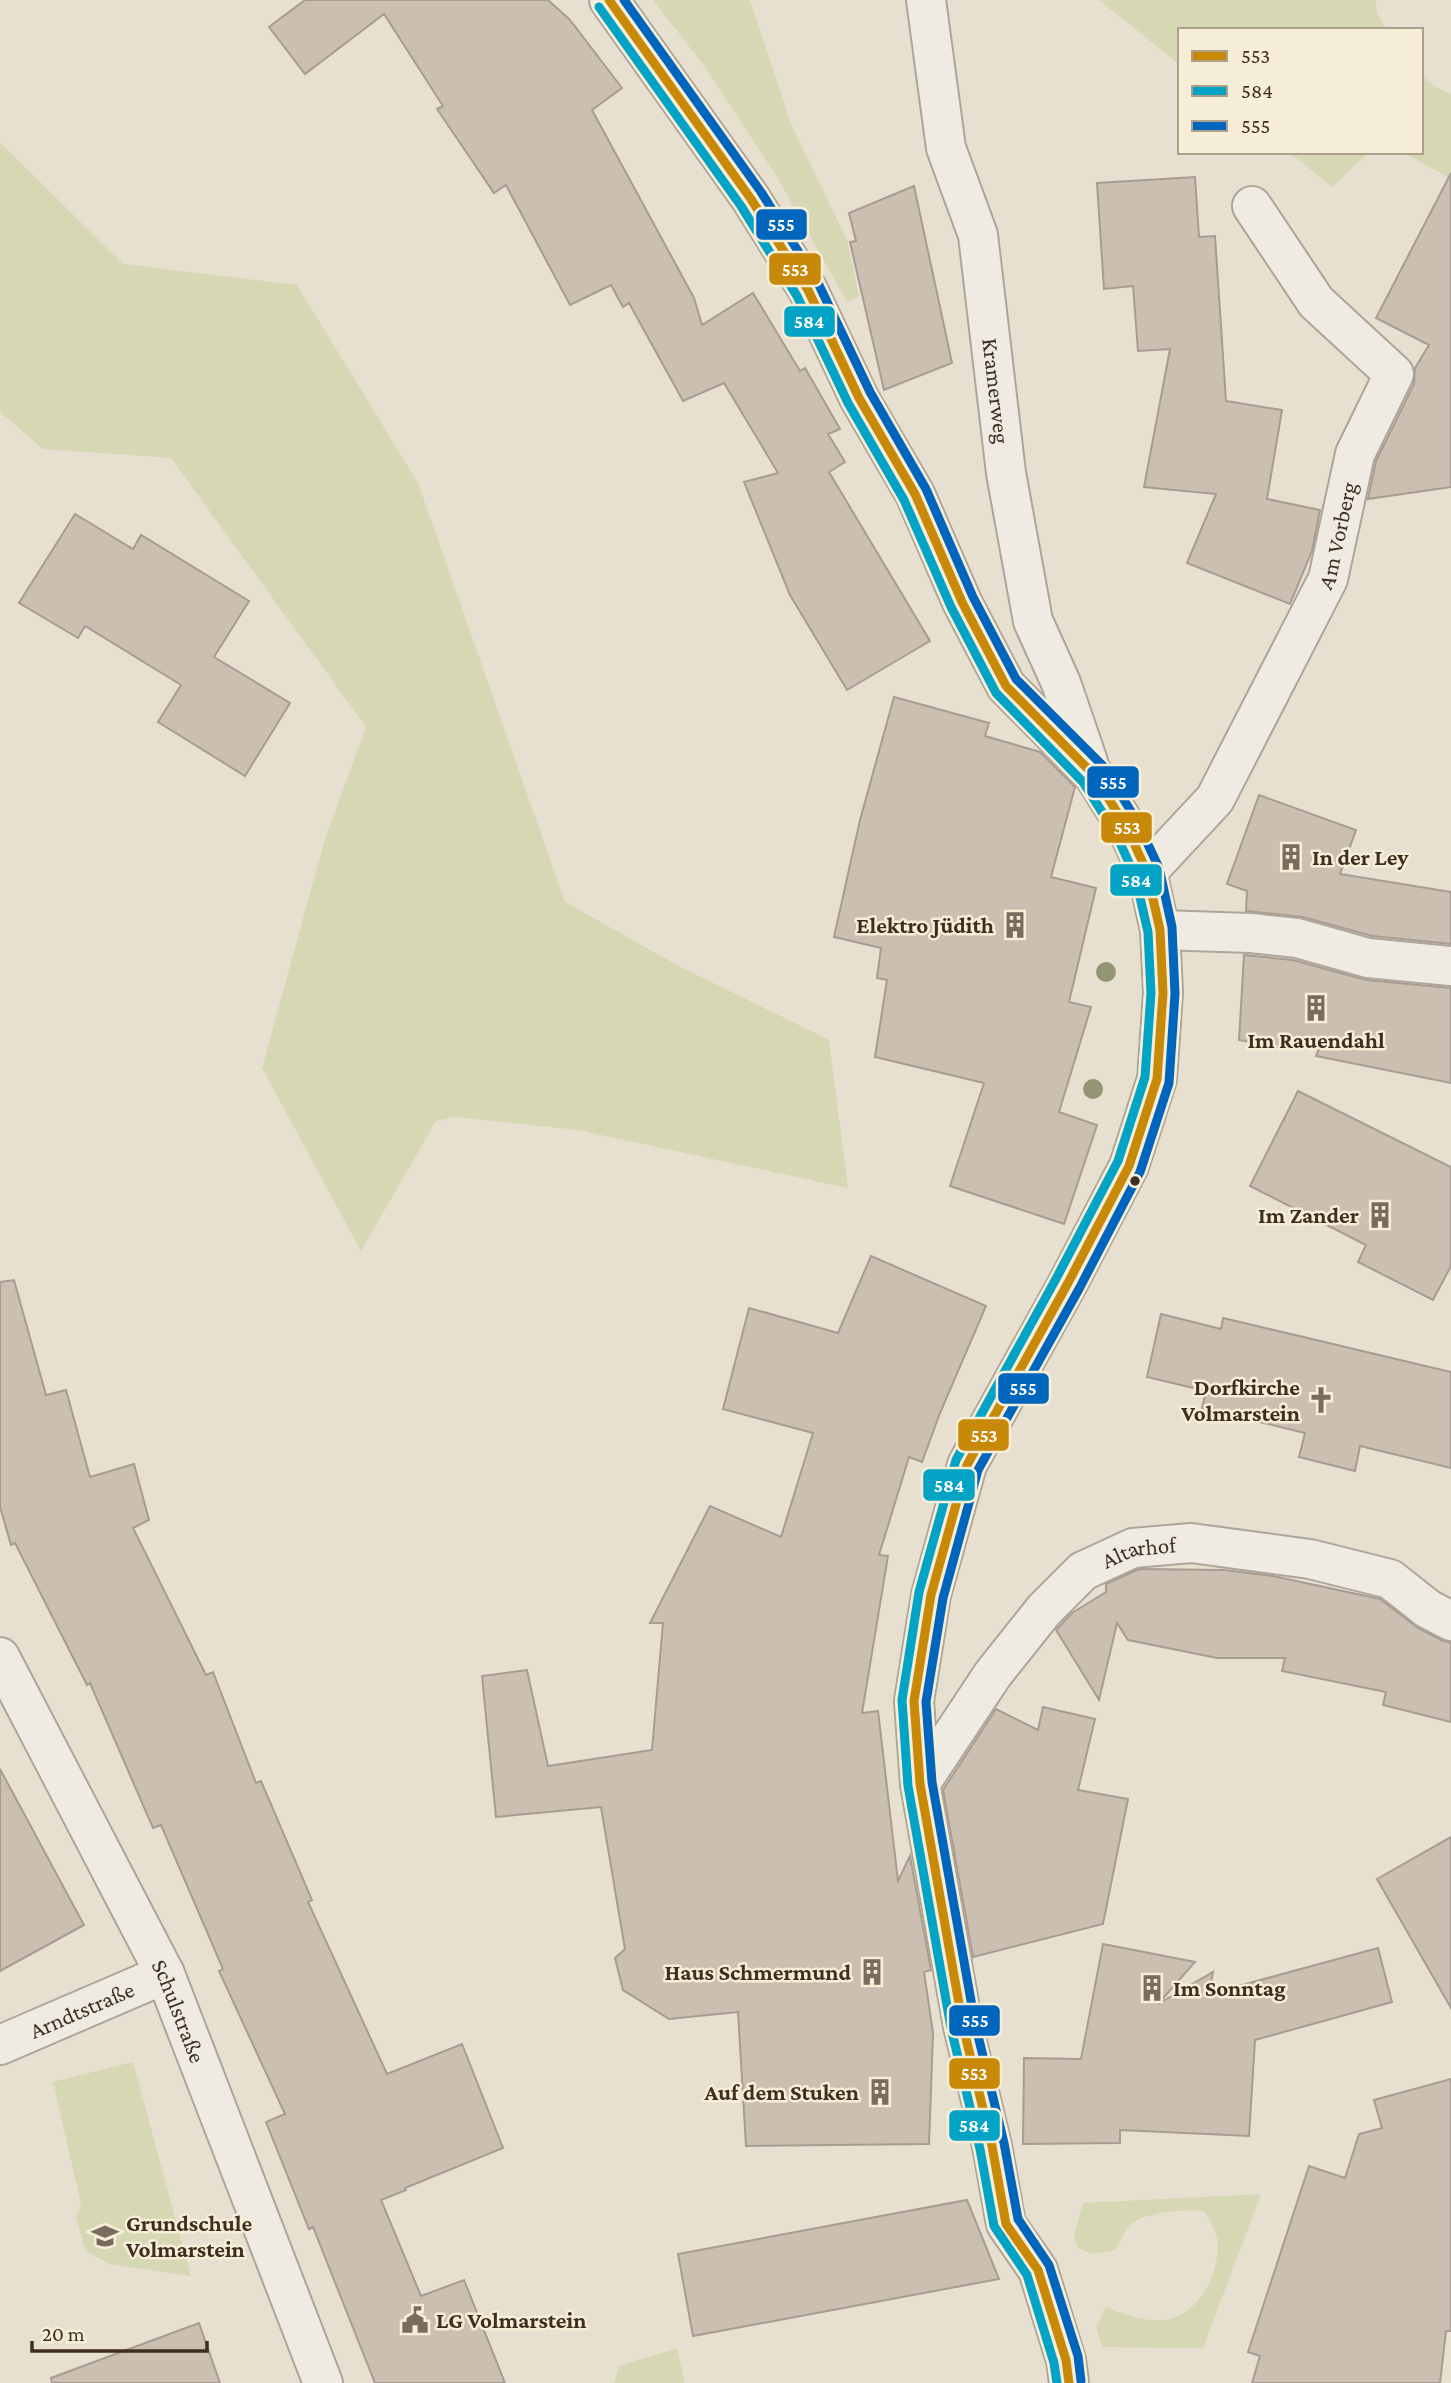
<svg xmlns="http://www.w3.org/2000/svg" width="1451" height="2383" font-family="'Crimson Pro',serif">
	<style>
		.green { fill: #d6d7b3 }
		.building { fill: #cbbfb2; stroke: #a89c90; stroke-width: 2 }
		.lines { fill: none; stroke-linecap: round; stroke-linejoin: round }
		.minor-casing { stroke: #ada599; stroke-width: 42 }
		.minor { stroke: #efebe3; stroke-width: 38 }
		.bus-1-casing { stroke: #f7eed8; stroke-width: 14 }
		.bus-2-casing { stroke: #f7eed8; stroke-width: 14 }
		.bus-3-casing { stroke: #f7eed8; stroke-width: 14 }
		.bus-1 { stroke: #c88808; stroke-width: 9 }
		.bus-2 { stroke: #03a3c5; stroke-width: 9 }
		.bus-3 { stroke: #0065bd; stroke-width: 9 }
		.tree { fill: #929673 }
		.bus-dot { fill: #3d2e20; stroke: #f7eed8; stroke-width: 2.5 }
		.labels { text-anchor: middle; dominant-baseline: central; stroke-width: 5; stroke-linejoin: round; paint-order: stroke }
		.street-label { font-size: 23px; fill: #3d2e20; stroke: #f7eed8 }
		.poi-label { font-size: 23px; font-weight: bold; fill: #3d2e20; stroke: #f7eed8; text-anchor: end }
		.line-badge { stroke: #f7eed8; stroke-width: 2.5 }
		.badge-label { font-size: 19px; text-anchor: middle; font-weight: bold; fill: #fff }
	</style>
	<rect width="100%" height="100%" fill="#e7e0d1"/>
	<path class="green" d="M 653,0 L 750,0 L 791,124 L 847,240 L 859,296 L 847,302 L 777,177 L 705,67 Z
		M 1099,0 L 1376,0 L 1377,13 L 1387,30 L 1180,30 L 1180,65 Z
		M 1421,75 L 1434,86 L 1451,94 L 1451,179 L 1403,152 L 1421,152 Z
		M 0,142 L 123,264 L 297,285 L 418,483 L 565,902 L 679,966 L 829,1040 L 848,1188 L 578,1130 L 455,1117 L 436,1121 L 361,1251 L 262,1068 L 325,839 L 366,727 L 171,458 L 43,449 L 0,412 Z
		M 1289,152 L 1369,152 L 1332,187 Z
		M 133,2062 L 191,2276 L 109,2264 L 85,2250 L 76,2217 L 81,2204 L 53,2082 Z
		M 1261,2194 L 1203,2348 L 1102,2347 L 1096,2327 L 1106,2307 C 1124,2314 1143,2322 1164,2320 C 1199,2316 1219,2274 1218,2242 C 1217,2232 1209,2221 1205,2212 C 1188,2208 1148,2212 1134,2222 C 1126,2227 1120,2242 1115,2250 L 1093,2254 L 1078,2248 L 1074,2237 L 1083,2203 Z
		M 677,2348 L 685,2383 L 614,2383 L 619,2366 Z"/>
	<path class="building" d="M 305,0 L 548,0 L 570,20 L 622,88 L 592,110 L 694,298 L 702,325 L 753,293 L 800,371 L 805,368 L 840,429 L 828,434 L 845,462 L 829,472 L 930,641 L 847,690 L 790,595 L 744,482 L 778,473 L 724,383 L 683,401 L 629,303 L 623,307 L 611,285 L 570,305 L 506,185 L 494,193 L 437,109 L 443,106 L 384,14 L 305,74 L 269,27 Z
		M 1451,173 L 1451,487 L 1368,499 L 1376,461 L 1414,384 L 1415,368 L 1429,345 L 1376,318 Z
		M 1195,177 L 1199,237 L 1215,236 L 1226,401 L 1282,410 L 1267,499 L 1320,510 L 1312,551 L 1290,604 L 1187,563 L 1216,494 L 1144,487 L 1170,349 L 1138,351 L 1133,286 L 1104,289 L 1097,183 Z
		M 914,186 L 952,363 L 884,390 L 850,242 L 856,241 L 849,213 Z
		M 75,514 L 133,549 L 141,535 L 249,601 L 214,657 L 290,703 L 245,776 L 158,722 L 181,685 L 85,626 L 78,638 L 19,603 Z
		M 894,697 L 989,723 L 985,736 L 1040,752 L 1075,787 L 1051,877 L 1096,888 L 1069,1002 L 1091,1007 L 1059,1112 L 1097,1125 L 1064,1224 L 950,1186 L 984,1083 L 875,1057 L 887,980 L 877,978 L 881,948 L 834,937 L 860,820 Z
		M 1259,795 L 1356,830 L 1340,874 L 1451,892 L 1451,944 L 1372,936 L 1303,917 L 1246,911 L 1247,891 L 1227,884 Z
		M 1244,955 L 1293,960 L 1366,980 L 1451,988 L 1451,1083 L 1316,1056 L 1319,1049 L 1274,1047 L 1239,1040 Z
		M 1298,1091 L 1451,1167 L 1451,1266 L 1433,1300 L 1358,1262 L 1366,1245 L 1250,1186 Z
		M 871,1256 L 986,1306 L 940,1413 L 922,1462 L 909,1457 L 879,1555 L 888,1556 L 862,1713 L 878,1711 L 898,1881 L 910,1856 L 931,1970 L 924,1972 L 933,2033 L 929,2144 L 746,2146 L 738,2012 L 669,2019 L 623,1990 L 615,1958 L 625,1949 L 601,1807 L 496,1817 L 482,1676 L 527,1670 L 548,1766 L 652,1750 L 663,1623 L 650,1623 L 710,1506 L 781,1537 L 813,1433 L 723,1409 L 749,1308 L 838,1333 Z
		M 14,1280 L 46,1395 L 66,1390 L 90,1477 L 134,1464 L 149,1520 L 133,1528 L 206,1675 L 213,1672 L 256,1783 L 261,1781 L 312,1900 L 308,1902 L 387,2074 L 462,2044 L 503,2148 L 405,2188 L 406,2190 L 381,2200 L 421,2296 L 464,2280 L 505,2383 L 375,2383 L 313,2227 L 309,2229 L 266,2122 L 285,2114 L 219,1971 L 223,1969 L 161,1825 L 153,1828 L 90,1683 L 87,1685 L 15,1543 L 11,1545 L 0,1507 L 0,1282 Z
		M 1161,1314 L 1221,1329 L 1223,1318 L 1451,1372 L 1451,1468 L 1360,1446 L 1355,1471 L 1299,1457 L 1305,1433 L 1202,1408 L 1206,1391 L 1147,1377 Z
		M 1139,1569 L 1224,1570 L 1273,1576 L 1380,1599 L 1418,1628 L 1441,1640 L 1451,1643 L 1451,1722 L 1383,1705 L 1386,1692 L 1282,1671 L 1285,1658 L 1217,1658 L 1128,1640 L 1117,1623 L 1099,1700 L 1056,1630 L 1072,1613 L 1106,1592 L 1106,1584 Z
		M 1043,1707 L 1095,1719 L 1078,1790 L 1128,1799 L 1103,1924 L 973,1957 L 943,1790 L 996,1709 L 1038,1730 Z
		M 0,1769 L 84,1925 L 0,1971 Z
		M 1451,1837 L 1451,2008 L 1377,1879 Z
		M 1103,1944 L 1195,1962 L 1158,2004 L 1213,1972 L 1209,1994 L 1378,1948 L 1392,2002 L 1255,2040 L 1249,2136 L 1120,2130 L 1120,2143 L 1023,2144 L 1024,2058 L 1081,2059 Z
		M 1451,2079 L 1451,2331 L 1446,2331 L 1440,2383 L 1252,2383 L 1260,2356 L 1248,2352 L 1309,2166 L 1345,2178 L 1359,2134 L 1382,2128 L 1374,2100 Z
		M 967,2200 L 999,2279 L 693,2336 L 678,2254 Z
		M 199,2323 L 220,2383 L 52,2383 L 51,2378 Z"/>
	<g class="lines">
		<defs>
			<g id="minor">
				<path d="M 609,0 L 751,199 L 808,290 L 859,398 L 915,494 L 962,602 L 1006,686 L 1093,774 L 1127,828 L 1147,872 L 1160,930 L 1163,993 L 1157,1079 L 1139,1135 L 1129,1166 L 1068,1283 L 967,1465 L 931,1595 L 914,1701 L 920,1784 L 963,2026 L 992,2146 L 1006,2224 L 1038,2270 L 1066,2360 L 1069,2383"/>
				<path id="s1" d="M 926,0 L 946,148 L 978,235 L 1006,473 L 1033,621 L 1061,683 L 1088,762"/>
				<path id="s2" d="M 1147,872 L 1215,799 L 1328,579 L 1355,454 L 1394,374 L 1316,302 L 1252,206"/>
				<path d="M 1160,930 L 1251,933 L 1297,938 L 1368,958 L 1451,966"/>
				<path id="s3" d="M 0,1657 L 165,1974 L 323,2383"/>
				<path id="s4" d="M 920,1784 L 993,1674 L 1044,1610 L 1083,1571 L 1133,1548 L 1191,1543 L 1310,1559 L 1390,1579 L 1428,1609 L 1451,1621"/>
				<path id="s5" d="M 0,2045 L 165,1974"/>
			</g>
		</defs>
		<use href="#minor" class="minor-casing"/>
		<use href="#minor" class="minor"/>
		<defs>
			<path id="bus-1" d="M 609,0 L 751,199 L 808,290 L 859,398 L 915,494 L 962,602 L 1006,686 L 1093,774 L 1127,828 L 1147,872 L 1160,930 L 1163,993 L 1157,1079 L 1129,1166 L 1068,1283 L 967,1465 L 931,1595 L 914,1701 L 920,1784 L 963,2026 L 992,2146 L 1006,2224 L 1038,2270 L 1066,2360 L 1069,2383"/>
			<path id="bus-2" d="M 599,7 L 741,206 L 797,296 L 848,403 L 904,500 L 951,607 L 996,693 L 1083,782 L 1116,834 L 1135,876 L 1148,932 L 1151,993 L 1145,1077 L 1118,1161 L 1057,1277 L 956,1460 L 919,1592 L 902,1700 L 908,1786 L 951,2028 L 980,2149 L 994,2226 L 1027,2275 L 1054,2363 L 1057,2383"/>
			<path id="bus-3" d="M 624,0 L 761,192 L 818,283 L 870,392 L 926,489 L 973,597 L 1016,679 L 1103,766 L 1137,821 L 1159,868 L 1172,927 L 1175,994 L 1169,1083 L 1140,1172 L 1079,1289 L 978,1470 L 943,1598 L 926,1702 L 932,1782 L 975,2023 L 1004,2143 L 1018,2219 L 1049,2265 L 1078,2356 L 1081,2381"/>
		</defs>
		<use href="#bus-1" class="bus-1-casing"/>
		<use href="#bus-2" class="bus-2-casing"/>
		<use href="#bus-3" class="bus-3-casing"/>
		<use href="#bus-1" class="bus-1"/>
		<use href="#bus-2" class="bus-2"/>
		<use href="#bus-3" class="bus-3"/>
	</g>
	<g class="tree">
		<circle cx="1106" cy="972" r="10"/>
		<circle cx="1093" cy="1089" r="10"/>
	</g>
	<defs>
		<symbol id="building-bare" viewBox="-9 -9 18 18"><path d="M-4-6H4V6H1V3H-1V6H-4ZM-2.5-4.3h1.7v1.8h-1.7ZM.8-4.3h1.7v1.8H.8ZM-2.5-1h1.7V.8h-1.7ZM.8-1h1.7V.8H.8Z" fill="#786c5e" stroke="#f7eed8" stroke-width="2.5" paint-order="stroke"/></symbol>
		<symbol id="church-bare" viewBox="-9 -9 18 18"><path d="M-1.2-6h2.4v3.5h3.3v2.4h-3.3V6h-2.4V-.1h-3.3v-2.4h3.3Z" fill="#786c5e" stroke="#f7eed8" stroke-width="2.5" paint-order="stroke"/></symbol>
		<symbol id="school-bare" viewBox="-9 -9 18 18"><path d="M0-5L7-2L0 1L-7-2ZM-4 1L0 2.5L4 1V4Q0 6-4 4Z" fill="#786c5e" stroke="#f7eed8" stroke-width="2.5" paint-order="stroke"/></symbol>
		<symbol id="civic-bare" viewBox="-9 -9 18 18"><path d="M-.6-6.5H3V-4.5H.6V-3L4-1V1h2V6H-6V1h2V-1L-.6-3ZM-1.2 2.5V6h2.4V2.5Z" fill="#786c5e" stroke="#f7eed8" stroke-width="2.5" paint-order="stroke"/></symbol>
	</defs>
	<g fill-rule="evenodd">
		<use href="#building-bare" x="1272" y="838" width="38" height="38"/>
		<use href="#building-bare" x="996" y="906" width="38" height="38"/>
		<use href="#building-bare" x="1297" y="989" width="38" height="38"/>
		<use href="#building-bare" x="1361" y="1196" width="38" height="38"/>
		<use href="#church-bare" x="1302" y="1381" width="38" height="38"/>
		<use href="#building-bare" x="853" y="1953" width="38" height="38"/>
		<use href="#building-bare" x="1133" y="1969" width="38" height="38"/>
		<use href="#building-bare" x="861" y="2073" width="38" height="38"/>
		<use href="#school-bare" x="86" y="2217" width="38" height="38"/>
		<use href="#civic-bare" x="396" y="2301" width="38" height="38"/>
	</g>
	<circle class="bus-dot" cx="1135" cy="1181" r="6"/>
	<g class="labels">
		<g class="street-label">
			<text stroke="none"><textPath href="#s1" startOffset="399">Kramerweg</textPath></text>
			<text stroke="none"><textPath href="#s2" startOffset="392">Am Vorberg</textPath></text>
			<text stroke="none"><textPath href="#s4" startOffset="329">Altarhof</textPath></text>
			<text stroke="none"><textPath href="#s5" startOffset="89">Arndtstraße</textPath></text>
			<text stroke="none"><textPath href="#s3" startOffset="397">Schulstraße</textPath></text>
		</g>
		<g class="poi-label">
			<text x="1312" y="857" text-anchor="start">In der Ley</text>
			<text x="994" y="925">Elektro Jüdith</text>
			<text x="1316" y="1040" text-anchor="middle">Im Rauendahl</text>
			<text x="1359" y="1215">Im Zander</text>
			<text x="1300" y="1387">Dorfkirche<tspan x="1300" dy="26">Volmarstein</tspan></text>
			<text x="851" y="1972">Haus Schmermund</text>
			<text x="1173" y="1988" text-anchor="start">Im Sonntag</text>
			<text x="859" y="2092">Auf dem Stuken</text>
			<text x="126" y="2223" text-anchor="start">Grundschule<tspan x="126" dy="26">Volmarstein</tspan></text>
			<text x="436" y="2320" text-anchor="start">LG Volmarstein</text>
		</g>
	</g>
	<g class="line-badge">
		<rect x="755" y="208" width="53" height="33" rx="7" fill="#0065bd"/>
		<rect x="768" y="252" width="54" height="34" rx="7" fill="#c88808"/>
		<rect x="783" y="305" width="53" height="33" rx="7" fill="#03a3c5"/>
		<rect x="1086" y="765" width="54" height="34" rx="7" fill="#0065bd"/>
		<rect x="1100" y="811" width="53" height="33" rx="7" fill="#c88808"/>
		<rect x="1109" y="863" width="54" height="34" rx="7" fill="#03a3c5"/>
		<rect x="997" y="1372" width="53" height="33" rx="7" fill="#0065bd"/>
		<rect x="957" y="1418" width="53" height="34" rx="7" fill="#c88808"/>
		<rect x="922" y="1468" width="54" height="34" rx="7" fill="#03a3c5"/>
		<rect x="948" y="2004" width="53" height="33" rx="7" fill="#0065bd"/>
		<rect x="948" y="2057" width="53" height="33" rx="7" fill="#c88808"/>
		<rect x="948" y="2109" width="53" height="33" rx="7" fill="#03a3c5"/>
	</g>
	<g class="badge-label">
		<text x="781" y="231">555</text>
		<text x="795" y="276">553</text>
		<text x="809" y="328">584</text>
		<text x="1113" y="789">555</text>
		<text x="1127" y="834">553</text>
		<text x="1136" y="887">584</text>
		<text x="1023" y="1395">555</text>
		<text x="984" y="1442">553</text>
		<text x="949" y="1492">584</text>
		<text x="975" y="2027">555</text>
		<text x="974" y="2080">553</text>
		<text x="974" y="2132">584</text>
	</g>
	<rect x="1178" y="28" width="245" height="126" fill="#f7eed8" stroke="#ada18e" stroke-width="2"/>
	<rect x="1192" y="51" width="35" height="10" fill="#c88808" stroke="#ada18e" stroke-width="2"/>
	<text x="1241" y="63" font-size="21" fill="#3d2e20">553</text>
	<rect x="1192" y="86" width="35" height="10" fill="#03a3c5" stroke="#ada18e" stroke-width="2"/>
	<text x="1241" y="98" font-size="21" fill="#3d2e20">584</text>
	<rect x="1192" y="121" width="35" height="10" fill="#0065bd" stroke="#ada18e" stroke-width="2"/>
	<text x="1241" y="133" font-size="21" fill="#3d2e20">555</text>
	<path d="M32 2341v10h175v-10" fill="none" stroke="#3d2e20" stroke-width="3.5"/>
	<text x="42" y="2341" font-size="21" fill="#3d2e20" stroke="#f7eed8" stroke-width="5" paint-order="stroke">20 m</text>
</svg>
